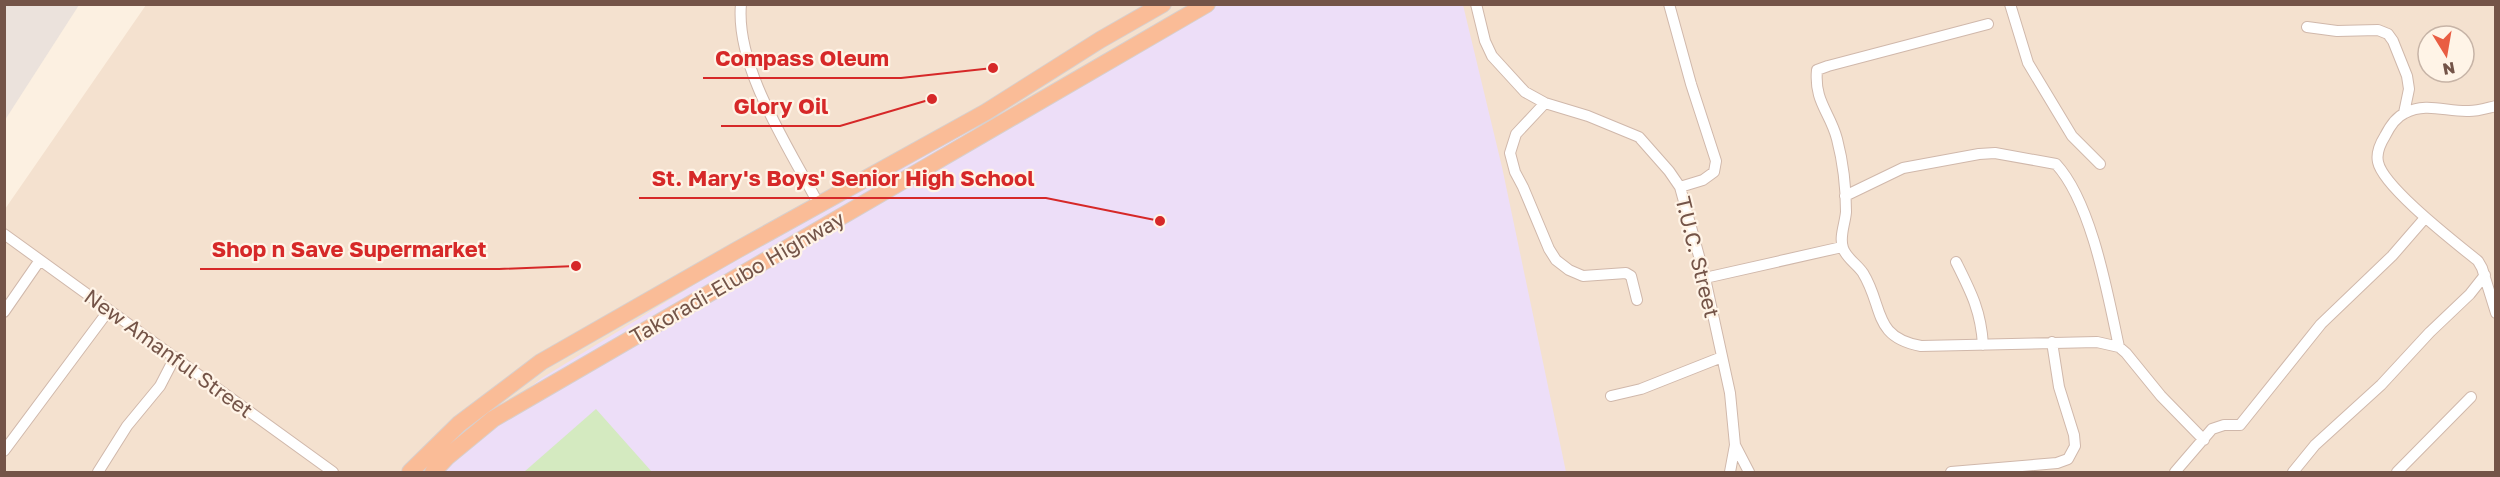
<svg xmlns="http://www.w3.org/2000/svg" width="2500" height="477" font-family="'Golos Text',sans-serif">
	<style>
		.residential { fill: #f4e1cf; fill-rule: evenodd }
		.industrial { fill: #ebe2dc }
		.education { fill: #eddef8 }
		.green { fill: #d4eac0 }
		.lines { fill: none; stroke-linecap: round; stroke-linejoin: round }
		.minor-casing { stroke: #d0b8ab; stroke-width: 12 }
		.trunk-casing { stroke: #d8cfcc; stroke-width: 18 }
		.minor { stroke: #fff; stroke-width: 10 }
		.trunk { stroke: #fabc97; stroke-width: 16 }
		.labels { text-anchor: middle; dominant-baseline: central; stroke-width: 4.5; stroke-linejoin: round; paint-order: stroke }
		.street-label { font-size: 21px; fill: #745448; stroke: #fff4e7 }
		.leader { fill: none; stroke: #d62828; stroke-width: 2 }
		.callout-dot { fill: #d62828; stroke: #fff4e7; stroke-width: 2 }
		.callout-label { font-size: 22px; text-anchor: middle; font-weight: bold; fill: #d62828; stroke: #fff4e7; stroke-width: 4.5; stroke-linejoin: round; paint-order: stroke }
	</style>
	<rect width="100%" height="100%" fill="#fcf0e1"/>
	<path class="residential" d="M 146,5 L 2495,5 L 2495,472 L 5,472 L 5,209 ZM 2428,36 L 2464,36 L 2464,72 L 2428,72 Z"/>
	<path class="industrial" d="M 5,4 L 79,5 L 5,120 L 4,5 Z"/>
	<path class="education" d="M 1198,4 L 1463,5 L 1502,167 L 1566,472 L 442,472 L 478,429 L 542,378 L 710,275 Z"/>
	<path class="green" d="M 596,409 L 652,472 L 524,472 Z"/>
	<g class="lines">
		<defs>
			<path id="minor" d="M 741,4 C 735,68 790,149 819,205
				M 1476,4 L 1485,41 L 1492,56 L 1525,92 L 1545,103 L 1588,116 L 1639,137 L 1669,171 L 1680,187 L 1705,278 L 1730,393 L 1735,445 L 1730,472
				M 1669,4 L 1691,84 L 1716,161 L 1714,172 L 1703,180 L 1680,187
				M 2010,4 L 2028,63 L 2072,136 L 2100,164
				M 1988,24 L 1828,66 L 1817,70 C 1814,102 1830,112 1837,139 C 1843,162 1846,189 1846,212 C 1845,224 1839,237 1843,248 C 1846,258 1857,264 1863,273 C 1884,307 1872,337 1921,346 L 2097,342 L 2119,347 L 2126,353 L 2161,396 L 2204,440
				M 2307,27 L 2337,31 L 2378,30 L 2388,34 L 2393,41 L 2407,76 L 2409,89 L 2404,113
				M 1545,103 L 1516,134 L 1510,153 L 1515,172 L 1523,187 L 1549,249 L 1556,260 L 1569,270 L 1583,276 L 1626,273 L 1631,276 L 1637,300
				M 2496,106 C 2487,108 2478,111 2469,111 C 2447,112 2426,102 2405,113 C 2396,117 2389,128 2385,136 C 2380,144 2376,153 2378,162 C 2383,187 2456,243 2478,261 L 2482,268 L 2496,313
				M 1845,196 L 1903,168 L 1979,154 L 1995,153 L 2056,164 C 2092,203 2108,296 2119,347
				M 4,234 L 333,472
				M 1956,262 C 1971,292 1981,311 1983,345
				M 1705,278 L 1842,247
				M 4,312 L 40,260
				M 1611,396 L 1641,389 L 1722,357
				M 1735,445 L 1749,472
				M 4,451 L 109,310
				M 98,472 L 127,426 L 160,386 L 175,357
				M 1951,472 L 2057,463 L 2068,459 L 2075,446 L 2074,435 L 2059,387 L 2052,342
				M 2175,472 L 2212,429 L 2224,425 L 2240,425 L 2321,324 L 2392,256 L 2425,218
				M 2293,472 L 2315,445 L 2381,385 L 2430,332 L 2470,294 L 2485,275
				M 2397,472 L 2471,397"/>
			<path id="trunk" d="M 410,472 L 459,424 L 541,362 L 737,250 L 986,112 L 1100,40 L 1163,4
				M 433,472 L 447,457 L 493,419 L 1207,4"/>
		</defs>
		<use href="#minor" class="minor-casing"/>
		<use href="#trunk" class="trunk-casing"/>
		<use href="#minor" class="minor"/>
		<use href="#trunk" class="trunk"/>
	</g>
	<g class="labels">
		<g class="street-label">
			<text transform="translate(1698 257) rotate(76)">T.U.C. Street</text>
			<text transform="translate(737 277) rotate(-30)">Takoradi-Elubo Highway</text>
			<text transform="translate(169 353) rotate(36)">New Amanful Street</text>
		</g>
	</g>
	<path class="leader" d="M993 68L901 78H703M932 99L840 126H721M1160 221L1046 198H639M576 266L499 269H200"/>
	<g class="callout-dot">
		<circle cx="993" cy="68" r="6"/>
		<circle cx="932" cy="99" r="6"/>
		<circle cx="1160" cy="221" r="6"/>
		<circle cx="576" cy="266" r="6"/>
	</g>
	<g class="callout-label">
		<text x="802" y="66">Compass Oleum</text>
		<text x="781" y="114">Glory Oil</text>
		<text x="843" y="186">St. Mary's Boys' Senior High School</text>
		<text x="349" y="257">Shop n Save Supermarket</text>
	</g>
	<rect width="2500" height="477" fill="none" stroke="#745448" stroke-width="12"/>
	<g transform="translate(2446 54) rotate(169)"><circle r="28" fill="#fff4e7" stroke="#c7b4a7" stroke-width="1.5"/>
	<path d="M0-4.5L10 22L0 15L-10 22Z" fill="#e95d43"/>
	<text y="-9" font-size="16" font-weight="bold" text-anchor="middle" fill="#745448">N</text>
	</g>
</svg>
